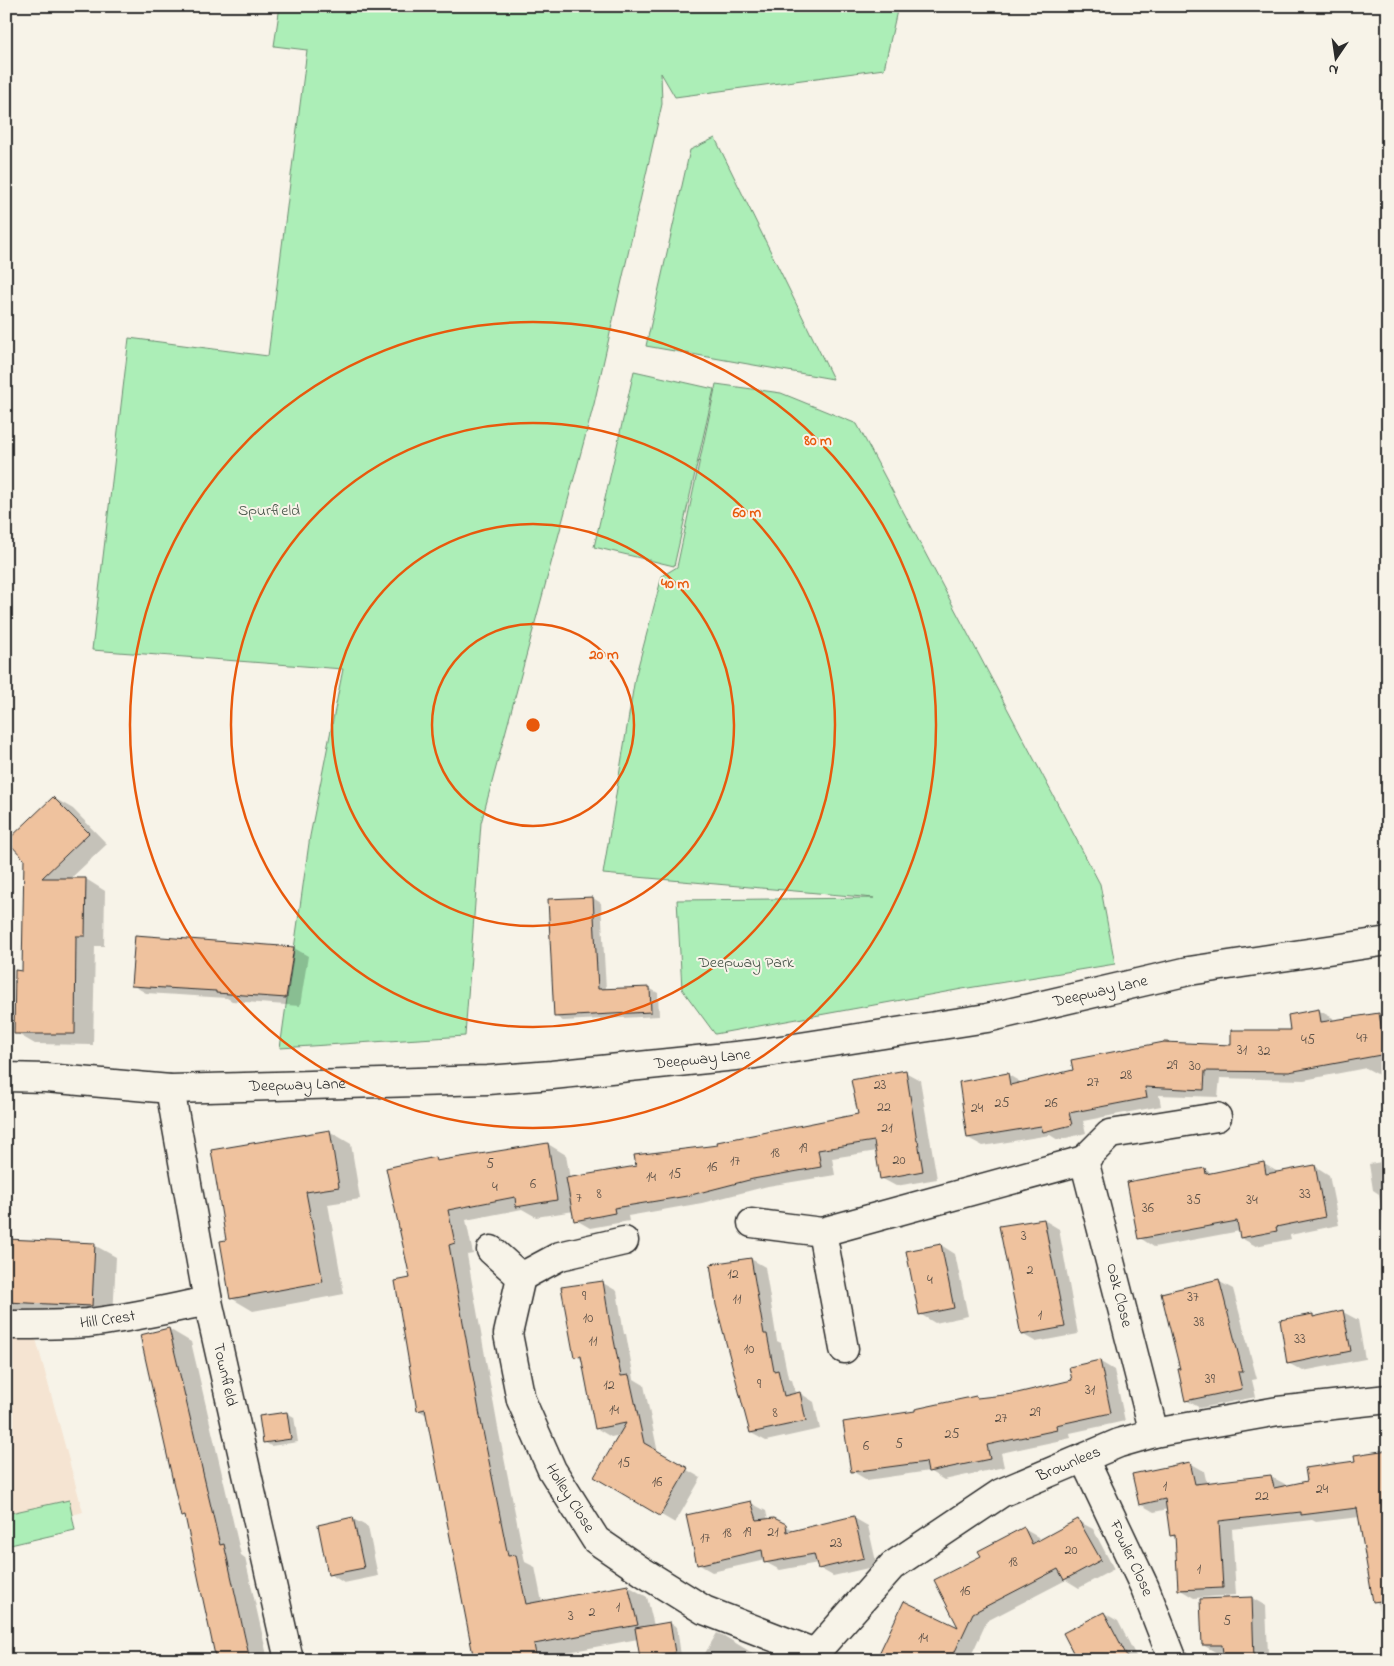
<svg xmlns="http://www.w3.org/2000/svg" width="1394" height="1666" font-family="'Indie Flower',sans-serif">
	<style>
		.built { fill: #f5e4d2 }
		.green { fill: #aceeb7; stroke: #6c8c71 }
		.shadow { fill: #0003 }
		.building { fill: #efc29e; stroke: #2b2b2b }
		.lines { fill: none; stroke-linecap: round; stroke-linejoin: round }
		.minor-casing { stroke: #2b2b2b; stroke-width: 31 }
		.minor { stroke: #f7f3e8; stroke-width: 28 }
		.ring { fill: none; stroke: #e8590c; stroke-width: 2.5 }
		.labels { text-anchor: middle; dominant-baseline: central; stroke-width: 4; stroke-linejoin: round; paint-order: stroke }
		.number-label { font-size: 14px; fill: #5c5148 }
		.park-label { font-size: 16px; fill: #455247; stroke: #f7f3e8 }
		.street-label { font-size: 16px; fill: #2b2b2b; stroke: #f7f3e8 }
		.centre { fill: #e8590c; stroke: #f7f3e8; stroke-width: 2.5 }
		.ring-label { font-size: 15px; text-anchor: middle; font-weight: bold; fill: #e8590c; stroke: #f7f3e8; stroke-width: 4; stroke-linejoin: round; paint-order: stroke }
	</style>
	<rect width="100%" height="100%" fill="#f7f3e8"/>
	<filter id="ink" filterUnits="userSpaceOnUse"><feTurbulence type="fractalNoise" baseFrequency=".02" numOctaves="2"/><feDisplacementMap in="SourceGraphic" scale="10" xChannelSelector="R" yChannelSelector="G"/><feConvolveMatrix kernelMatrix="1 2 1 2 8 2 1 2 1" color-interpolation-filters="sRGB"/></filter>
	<g filter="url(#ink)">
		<path class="built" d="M 6,1337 L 36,1339 L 83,1512 L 6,1534 Z"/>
		<path class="green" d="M 280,6 L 898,6 L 884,69 L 675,97 L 661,73 L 662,104 L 594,404 L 481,823 L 465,1036 L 280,1048 L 310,836 L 343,669 L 92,650 L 129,338 L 268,356 L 307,50 L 274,46 Z
			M 715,138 L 833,379 L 646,346 L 690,150 Z
			M 634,371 L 714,389 L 674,566 L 594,547 Z
			M 716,384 L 781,393 L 857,424 L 1100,884 L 1115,964 L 962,989 L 715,1034 L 682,989 L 677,900 L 874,898 L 603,874 L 635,678 L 662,576 L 677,567 Z
			M 69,1500 L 75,1530 L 6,1546 L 6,1514 Z"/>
		<path class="shadow" d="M 54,798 L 73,809 L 107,844 L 70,879 L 86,879 L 105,891 L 104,946 L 95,946 L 93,1045 L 35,1044 L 16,1033 L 23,972 Z
			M 593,898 L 601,903 L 606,990 L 649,988 L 658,993 L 659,1016 L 563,1021 L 555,1016 Z
			M 294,948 L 308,956 L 300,1006 L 232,1001 L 227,998 L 146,993 L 132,985 Z
			M 1318,1010 L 1333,1018 L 1334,1022 L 1388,1014 L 1388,1074 L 1379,1075 L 1366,1068 L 1304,1080 L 1220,1078 L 1218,1097 L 1159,1095 L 1161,1106 L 1083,1121 L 1086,1133 L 1058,1140 L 1050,1135 L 983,1146 L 968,1138 L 1007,1074 L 1022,1083 L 1232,1046 L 1292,1031 Z
			M 905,1072 L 920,1080 L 937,1179 L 896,1186 L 881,1178 L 877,1151 L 832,1158 L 835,1175 L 768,1186 L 702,1203 L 628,1216 L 629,1221 L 590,1228 L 576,1220 L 574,1211 L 536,1217 L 522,1209 L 466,1220 L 473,1254 L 467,1255 L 498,1428 L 525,1562 L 535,1567 L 542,1602 L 628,1586 L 647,1597 L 654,1626 L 670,1623 L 677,1627 L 681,1656 L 660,1660 L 645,1660 L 641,1658 L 638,1639 L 552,1655 L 553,1660 L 475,1660 L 427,1415 L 418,1410 L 412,1279 L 435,1158 L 442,1162 L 548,1144 L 566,1155 L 570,1179 L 637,1167 L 719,1147 L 859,1115 Z
			M 329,1131 L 351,1144 L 360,1199 L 328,1204 L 344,1294 L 253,1311 L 231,1298 L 228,1241 Z
			M 1388,1161 L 1388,1232 L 1384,1230 L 1379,1194 L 1373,1190 L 1369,1164 Z
			M 1264,1164 L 1278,1172 L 1315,1166 L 1329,1175 L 1339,1225 L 1290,1235 L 1291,1239 L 1256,1246 L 1241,1238 L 1240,1231 L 1154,1247 L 1140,1238 L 1205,1169 L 1212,1174 Z
			M 1044,1220 L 1059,1229 L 1078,1334 L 1036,1342 L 1022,1334 Z
			M 6,1240 L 94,1245 L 116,1257 L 113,1318 L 6,1313 Z
			M 941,1245 L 955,1254 L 968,1316 L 935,1323 L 920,1314 Z
			M 751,1259 L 765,1267 L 777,1341 L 781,1343 L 788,1377 L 792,1380 L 796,1394 L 800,1393 L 814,1402 L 820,1429 L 766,1441 L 751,1433 Z
			M 1218,1281 L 1233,1289 L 1257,1379 L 1252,1380 L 1256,1397 L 1200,1408 L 1186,1400 Z
			M 603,1283 L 617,1291 L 624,1334 L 626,1334 L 634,1379 L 644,1385 L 658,1453 L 701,1478 L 675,1523 L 596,1477 L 621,1435 L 611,1437 L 596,1428 L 584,1361 L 576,1356 Z
			M 1343,1312 L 1358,1320 L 1365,1359 L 1303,1371 L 1288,1363 L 1313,1316 L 1316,1317 Z
			M 169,1329 L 191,1342 L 241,1555 L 245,1558 L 268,1660 L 217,1660 L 186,1518 L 183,1516 Z
			M 1099,1361 L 1114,1370 L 1125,1421 L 1070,1433 L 1071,1438 L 1001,1453 L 1004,1467 L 944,1480 L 929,1471 L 867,1480 L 852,1471 L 917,1412 L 979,1399 L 1013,1396 L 1073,1380 Z
			M 287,1413 L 294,1417 L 298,1442 L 271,1446 L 264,1442 Z
			M 1388,1452 L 1388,1654 L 1360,1517 L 1316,1522 L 1312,1520 L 1232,1529 L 1236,1595 L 1194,1598 L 1179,1589 L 1176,1538 L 1171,1535 L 1168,1509 L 1154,1512 L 1140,1504 L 1190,1463 L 1204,1471 L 1207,1484 L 1270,1476 L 1285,1484 L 1285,1487 L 1309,1482 L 1357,1462 Z
			M 751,1503 L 766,1511 L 768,1520 L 774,1519 L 795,1531 L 854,1518 L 868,1526 L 877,1566 L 833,1576 L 819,1568 L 818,1563 L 780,1570 L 765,1562 L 765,1560 L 712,1572 L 698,1564 Z
			M 353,1519 L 368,1527 L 378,1576 L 344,1583 L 330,1574 Z
			M 1078,1521 L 1093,1529 L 1114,1569 L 1079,1588 L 1066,1580 L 987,1621 L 969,1660 L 877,1660 L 961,1629 L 982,1557 L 1024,1529 L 1038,1537 L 1040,1541 Z
			M 1252,1598 L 1266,1606 L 1268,1654 L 1279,1653 L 1291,1660 L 1225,1660 L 1225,1653 L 1217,1653 L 1203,1645 Z
			M 1104,1613 L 1118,1621 L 1138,1660 L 1078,1660 Z
			M 717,1633 L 724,1636 L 764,1660 L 701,1660 Z"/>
		<path class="building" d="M 53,797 L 89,833 L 42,878 L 86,878 L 85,936 L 76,936 L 75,1034 L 14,1034 L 15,970 L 22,971 L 24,859 L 7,841 Z
			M 593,897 L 598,989 L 650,987 L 651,1012 L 554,1017 L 548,899 Z
			M 135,935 L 294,947 L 286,998 L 216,993 L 216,991 L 131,986 Z
			M 1319,1009 L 1321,1022 L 1379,1013 L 1386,1054 L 1289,1072 L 1205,1071 L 1204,1090 L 1145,1087 L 1147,1098 L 1069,1113 L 1072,1125 L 1043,1132 L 1041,1126 L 967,1138 L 959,1082 L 1008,1073 L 1010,1085 L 1073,1070 L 1071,1060 L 1164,1042 L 1231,1045 L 1231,1030 L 1290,1030 L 1288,1015 Z
			M 906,1070 L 917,1141 L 918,1141 L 923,1171 L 880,1179 L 874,1141 L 818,1150 L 821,1167 L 753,1179 L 687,1196 L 614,1208 L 615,1213 L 574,1221 L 566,1178 L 636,1166 L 634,1155 L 718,1145 L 717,1142 L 858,1114 L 851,1080 Z
			M 330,1130 L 339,1187 L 306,1192 L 323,1282 L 230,1299 L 220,1241 L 226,1240 L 211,1150 Z
			M 548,1143 L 557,1200 L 516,1207 L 515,1197 L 448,1210 L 455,1243 L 449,1245 L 480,1416 L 508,1556 L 516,1555 L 526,1604 L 628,1585 L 638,1625 L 534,1644 L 537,1660 L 474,1660 L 425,1409 L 417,1411 L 395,1281 L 410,1278 L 386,1168 L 435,1157 L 436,1161 Z
			M 1264,1162 L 1266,1174 L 1315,1165 L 1325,1217 L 1276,1227 L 1277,1231 L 1240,1238 L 1237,1221 L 1138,1239 L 1127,1182 L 1205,1168 L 1206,1174 Z
			M 1044,1219 L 1065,1327 L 1021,1335 L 999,1226 Z
			M 6,1239 L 95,1243 L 92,1306 L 6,1302 Z
			M 941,1244 L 954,1308 L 919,1315 L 906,1251 Z
			M 751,1258 L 764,1334 L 767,1334 L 774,1371 L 778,1370 L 784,1396 L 800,1392 L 806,1421 L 750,1433 L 716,1305 L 710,1264 Z
			M 1219,1279 L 1243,1372 L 1238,1372 L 1242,1389 L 1185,1401 L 1178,1369 L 1180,1369 L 1161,1293 Z
			M 603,1281 L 610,1325 L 611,1325 L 621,1376 L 629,1375 L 644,1443 L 688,1468 L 660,1516 L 594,1477 L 626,1423 L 595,1429 L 581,1356 L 574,1357 L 561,1287 Z
			M 1343,1310 L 1351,1351 L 1287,1364 L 1280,1320 L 1313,1314 L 1313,1317 Z
			M 169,1328 L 220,1545 L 224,1544 L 250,1660 L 216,1660 L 185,1516 L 181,1517 L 140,1335 Z
			M 1100,1360 L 1111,1413 L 1056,1425 L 1057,1430 L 987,1445 L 990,1459 L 928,1472 L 926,1462 L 851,1472 L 843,1422 L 915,1411 L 915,1409 L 976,1396 L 977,1398 L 1013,1394 L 1072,1380 L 1069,1367 Z
			M 287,1412 L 291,1439 L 263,1443 L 259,1416 Z
			M 1388,1450 L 1388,1600 L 1373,1602 L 1357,1508 L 1301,1515 L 1301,1512 L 1219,1521 L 1223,1588 L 1178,1590 L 1175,1535 L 1170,1536 L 1165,1499 L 1139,1505 L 1132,1474 L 1190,1462 L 1195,1484 L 1271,1475 L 1274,1488 L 1307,1481 L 1305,1468 L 1355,1461 L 1354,1455 Z
			M 751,1501 L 757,1520 L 774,1518 L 786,1524 L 787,1532 L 854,1516 L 864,1558 L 818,1569 L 814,1554 L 764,1563 L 762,1550 L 697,1565 L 686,1515 Z
			M 353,1517 L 364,1568 L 328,1575 L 318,1525 Z
			M 1078,1519 L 1101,1560 L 1064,1580 L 1058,1569 L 973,1613 L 951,1660 L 876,1660 L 904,1601 L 958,1627 L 934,1580 L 981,1556 L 978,1551 L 1024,1527 L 1032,1544 Z
			M 1252,1597 L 1254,1660 L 1224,1660 L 1222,1645 L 1202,1645 L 1200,1599 Z
			M 1104,1612 L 1129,1660 L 1077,1660 L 1063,1633 Z
			M 670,1622 L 675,1653 L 640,1658 L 635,1628 Z"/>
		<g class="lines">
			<defs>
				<g id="minor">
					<path id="s1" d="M 6,1077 L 46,1078 L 170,1089 L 488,1080 L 552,1075 L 755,1054 L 987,1018 L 1189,971 L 1388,941"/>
					<path id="s2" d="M 170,1089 L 208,1301 L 289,1660"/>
					<path d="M 1084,1160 L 1110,1134 L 1217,1117"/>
					<path id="s3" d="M 752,1223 L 822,1232 L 1084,1160 L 1154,1433"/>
					<path d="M 822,1232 L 844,1349"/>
					<path id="s4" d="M 491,1250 L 521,1277 L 508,1334 L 521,1400 L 552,1470 L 596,1540 L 643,1572 L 704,1610 L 815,1653"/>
					<path d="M 521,1277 L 560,1256 L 624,1241"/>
					<path id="s5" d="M 6,1325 C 33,1325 60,1325 87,1323 C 127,1319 168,1309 208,1301"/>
					<path id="s6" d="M 1084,1459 L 1145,1588 L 1173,1660"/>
					<path id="s7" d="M 811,1660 L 815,1653 L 892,1566 L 1001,1493 L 1119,1443 L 1154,1433 L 1278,1411 L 1388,1399"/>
				</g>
			</defs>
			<use href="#minor" class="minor-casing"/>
			<use href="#minor" class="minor"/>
		</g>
	</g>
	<g class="ring">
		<circle cx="533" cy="725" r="101"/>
		<circle cx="533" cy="725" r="201"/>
		<circle cx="533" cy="725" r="302"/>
		<circle cx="533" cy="725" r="403"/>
	</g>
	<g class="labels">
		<g class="number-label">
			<text x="1362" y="1038">47</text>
			<text x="1308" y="1040">45</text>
			<text x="1242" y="1050">31</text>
			<text x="1264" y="1051">32</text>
			<text x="1172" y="1065">29</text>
			<text x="1195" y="1066">30</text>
			<text x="1126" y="1075">28</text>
			<text x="1093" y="1082">27</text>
			<text x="880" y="1085">23</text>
			<text x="1002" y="1103">25</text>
			<text x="1051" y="1103">26</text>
			<text x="884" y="1107">22</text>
			<text x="977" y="1108">24</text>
			<text x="887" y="1128">21</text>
			<text x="803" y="1148">19</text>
			<text x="775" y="1153">18</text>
			<text x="899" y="1160">20</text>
			<text x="735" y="1161">17</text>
			<text x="490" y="1164">5</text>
			<text x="712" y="1167">16</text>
			<text x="675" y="1174">15</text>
			<text x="651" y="1177">14</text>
			<text x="533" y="1184">6</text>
			<text x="495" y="1187">4</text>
			<text x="599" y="1194">8</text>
			<text x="1305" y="1194">33</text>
			<text x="579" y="1198">7</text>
			<text x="1194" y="1200">35</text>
			<text x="1252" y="1200">34</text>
			<text x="1148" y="1208">36</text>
			<text x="1024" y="1236">3</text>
			<text x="1030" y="1270">2</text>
			<text x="733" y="1274">12</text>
			<text x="930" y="1280">4</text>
			<text x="584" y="1296">9</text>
			<text x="1193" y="1297">37</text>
			<text x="737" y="1299">11</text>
			<text x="1040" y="1315">1</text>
			<text x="588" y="1318">10</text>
			<text x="1199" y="1322">38</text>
			<text x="1300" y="1339">33</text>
			<text x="593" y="1341">11</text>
			<text x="749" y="1349">10</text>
			<text x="1210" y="1379">39</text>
			<text x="759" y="1384">9</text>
			<text x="609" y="1385">12</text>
			<text x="1090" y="1390">31</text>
			<text x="614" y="1410">14</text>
			<text x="1035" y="1412">29</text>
			<text x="775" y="1413">8</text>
			<text x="1001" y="1418">27</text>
			<text x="952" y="1434">25</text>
			<text x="899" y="1444">5</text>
			<text x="866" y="1446">6</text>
			<text x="624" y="1463">15</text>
			<text x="657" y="1482">16</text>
			<text x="1165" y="1486">1</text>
			<text x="1322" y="1489">24</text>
			<text x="1262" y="1496">22</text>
			<text x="747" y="1532">19</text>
			<text x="773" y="1532">21</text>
			<text x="727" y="1533">18</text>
			<text x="705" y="1538">17</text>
			<text x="836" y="1543">23</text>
			<text x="1071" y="1550">20</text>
			<text x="1013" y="1562">18</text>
			<text x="1199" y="1569">1</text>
			<text x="965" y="1591">16</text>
			<text x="618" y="1607">1</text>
			<text x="592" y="1612">2</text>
			<text x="571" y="1616">3</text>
			<text x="1227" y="1621">5</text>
			<text x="923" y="1638">14</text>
		</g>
		<g class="park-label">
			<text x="269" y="511">Spurfield</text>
			<text x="746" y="963">Deepway Park</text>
		</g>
		<g class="street-label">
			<text stroke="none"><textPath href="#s1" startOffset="1102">Deepway Lane</textPath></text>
			<text stroke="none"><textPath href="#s1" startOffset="698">Deepway Lane</textPath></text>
			<text stroke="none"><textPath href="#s1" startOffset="292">Deepway Lane</textPath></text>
			<text stroke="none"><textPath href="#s3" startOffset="482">Oak Close</textPath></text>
			<text stroke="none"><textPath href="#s5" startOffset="102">Hill Crest</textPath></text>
			<text stroke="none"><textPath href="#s2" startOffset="291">Townfield</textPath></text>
			<text stroke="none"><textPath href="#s7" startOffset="329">Brownlees</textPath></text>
			<text stroke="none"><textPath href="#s4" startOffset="276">Holley Close</textPath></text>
			<text stroke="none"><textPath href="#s6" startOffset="110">Fowler Close</textPath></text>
		</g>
	</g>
	<circle cx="533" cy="725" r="8" class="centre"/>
	<g class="ring-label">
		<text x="818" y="445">80 m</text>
		<text x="747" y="517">60 m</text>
		<text x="675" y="588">40 m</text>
		<text x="604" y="659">20 m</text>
	</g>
	<rect width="1394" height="1666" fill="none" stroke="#f7f3e8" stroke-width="25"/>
	<rect x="12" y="12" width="1369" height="1641" fill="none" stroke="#2b2b2b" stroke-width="2" filter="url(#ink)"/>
	<g transform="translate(1336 58) rotate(193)" stroke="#f7f3e8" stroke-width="4" paint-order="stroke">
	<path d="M0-4L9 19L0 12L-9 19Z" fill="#2b2b2b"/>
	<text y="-8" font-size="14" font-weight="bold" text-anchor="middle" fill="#2b2b2b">N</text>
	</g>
</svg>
